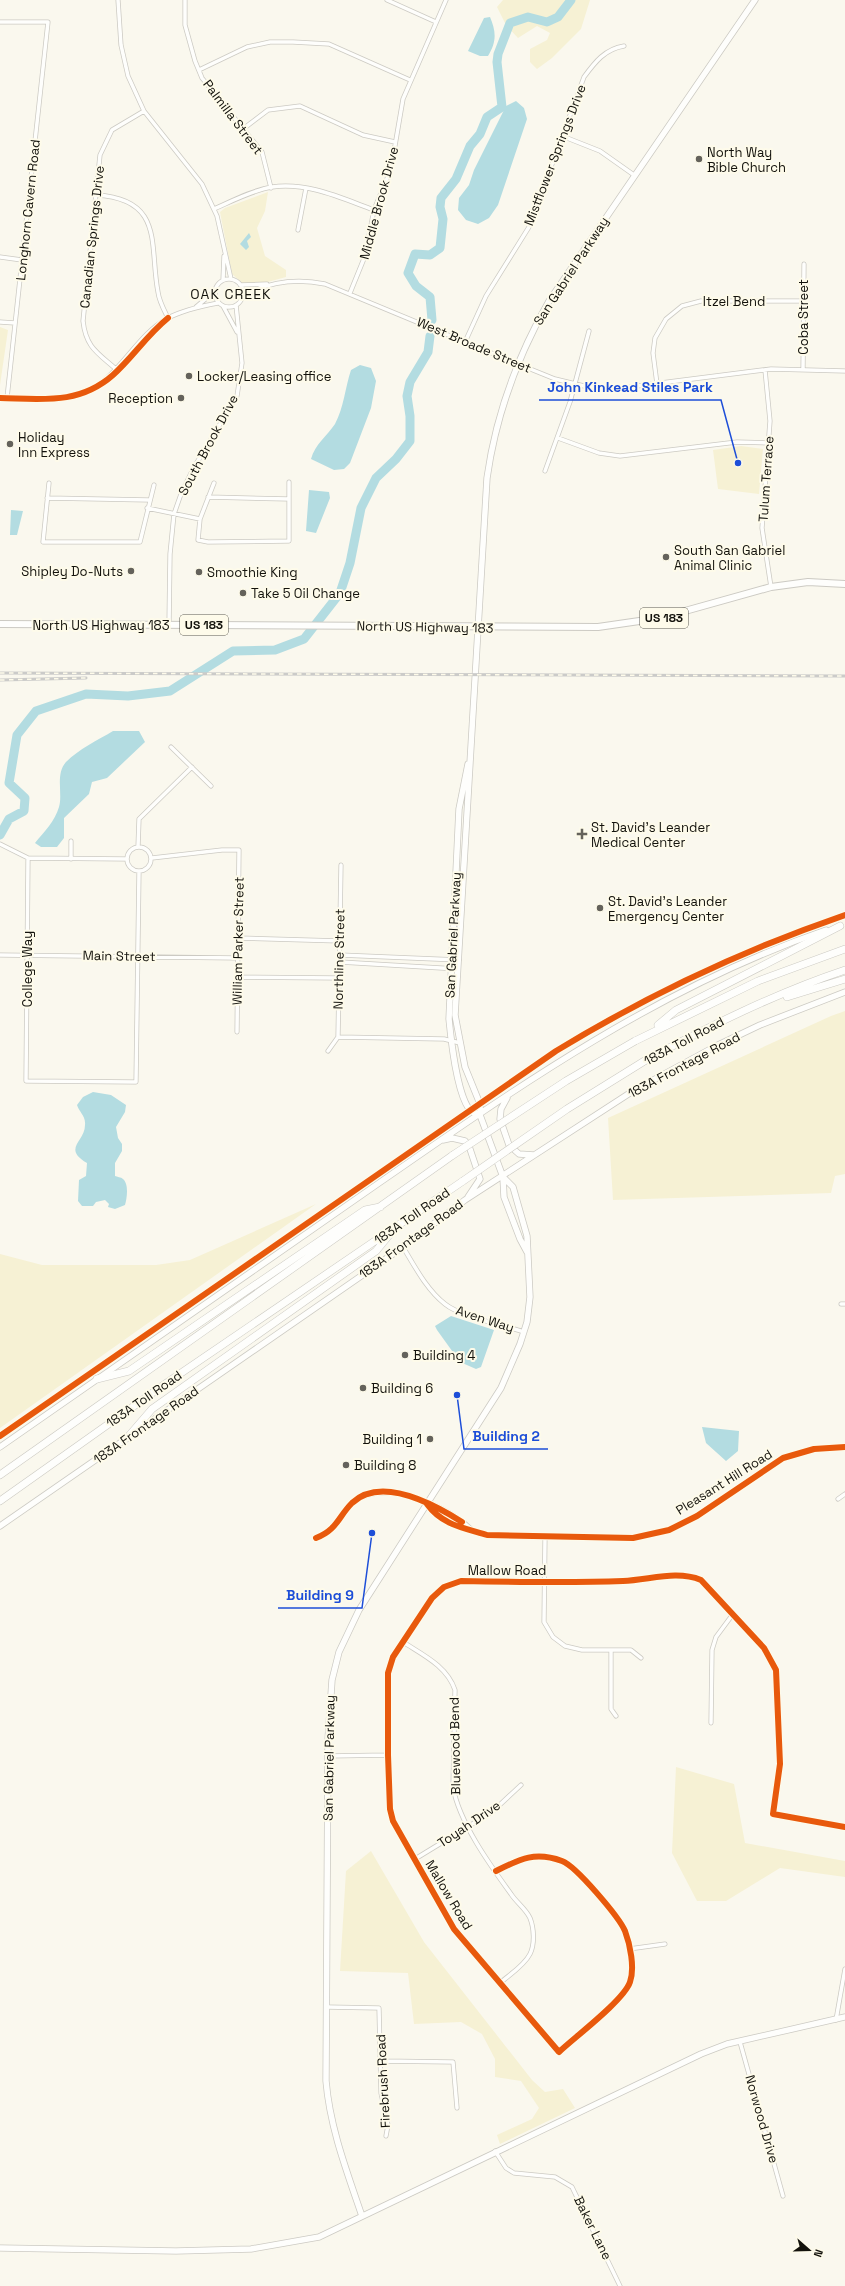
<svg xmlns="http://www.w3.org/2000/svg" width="845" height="2286" font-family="'Space Grotesk',sans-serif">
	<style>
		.green { fill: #f6f1d4 }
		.water { fill: #b3dce1 }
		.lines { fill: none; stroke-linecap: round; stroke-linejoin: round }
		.river { stroke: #b3dce1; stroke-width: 9 }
		.street-casing { stroke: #cccac3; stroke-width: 5 }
		.secondary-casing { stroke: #cccac3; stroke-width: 7 }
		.primary-casing { stroke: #cccac3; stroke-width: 8 }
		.highway-casing { stroke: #cccac3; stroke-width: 8 }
		.street { stroke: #fefefc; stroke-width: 3.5 }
		.secondary { stroke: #fefefc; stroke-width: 5.5 }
		.primary { stroke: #fefefc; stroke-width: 6 }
		.highway { stroke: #fefefc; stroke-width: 7 }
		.rail-casing { stroke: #cbcbc9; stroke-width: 3 }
		.rail { stroke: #fefbea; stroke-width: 1.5; stroke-dasharray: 4.5; stroke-linecap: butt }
		.highway-bridge-casing { stroke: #cccac3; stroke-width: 8; stroke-linecap: butt }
		.highway-bridge { stroke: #fefefc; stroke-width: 7 }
		.cycleway-casing { stroke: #fefbea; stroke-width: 8 }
		.cycleway { stroke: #e8590c; stroke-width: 6 }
		.poi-dot { fill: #64625b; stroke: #fefbea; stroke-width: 1.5 }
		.labels { text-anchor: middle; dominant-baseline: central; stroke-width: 4; stroke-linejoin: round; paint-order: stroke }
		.shield { fill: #fefbea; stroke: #5a584f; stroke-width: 1 }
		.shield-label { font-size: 12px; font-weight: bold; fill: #13120c }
		.street-label { font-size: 13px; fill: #13120c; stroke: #fefbea }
		.poi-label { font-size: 13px; fill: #13120c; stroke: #fefbea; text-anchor: start }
		.neighbourhood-label { font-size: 14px; letter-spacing: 1px; fill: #13120c; stroke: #fefbea }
		.leader { fill: none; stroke: #1d4ed8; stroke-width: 1.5 }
		.callout-dot { fill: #1d4ed8; stroke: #fefbea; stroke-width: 1.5 }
		.callout-label { font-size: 14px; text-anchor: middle; font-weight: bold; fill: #1d4ed8; stroke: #fefbea; stroke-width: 4; stroke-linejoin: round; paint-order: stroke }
	</style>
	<rect width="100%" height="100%" fill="#faf8ee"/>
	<path class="green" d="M 503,0 L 590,0 L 581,29 L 552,58 L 537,69 L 530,62 L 530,49 L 547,40 L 550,33 L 537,26 L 518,38 L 506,25 L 497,7 Z
		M 268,192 L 265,211 L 257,228 L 265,256 L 286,270 L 286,277 L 264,283 L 242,283 L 232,274 L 220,212 L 225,208 Z
		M 0,327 L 8,330 L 0,385 Z
		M 741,446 L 763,449 L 759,494 L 718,489 L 713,450 Z
		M 845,1011 L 845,1174 L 835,1176 L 831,1193 L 613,1200 L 608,1118 L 831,1016 Z
		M 316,1204 L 0,1428 L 0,1254 L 42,1265 L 156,1265 L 190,1260 Z
		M 676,1767 L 734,1784 L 745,1843 L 845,1861 L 845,1877 L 780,1868 L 726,1901 L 697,1901 L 672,1853 Z
		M 371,1851 L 424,1942 L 532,2080 L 545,2092 L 563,2089 L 575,2108 L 500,2144 L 497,2135 L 532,2119 L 539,2108 L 521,2081 L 495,2077 L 495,2059 L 482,2034 L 461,2022 L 414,2024 L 408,1973 L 340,1971 L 346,1871 Z"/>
	<path class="water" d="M 490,17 C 496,31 497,42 488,56 L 480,56 L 468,51 L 484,18 Z
		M 516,101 L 524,108 L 527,119 L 498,205 L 489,218 L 478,224 L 466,220 L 458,210 L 459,198 L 469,185 L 474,170 L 506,106 Z
		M 249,233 L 251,237 L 247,241 L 249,247 L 246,250 L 240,244 Z
		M 360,365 L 371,368 L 376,381 L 371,408 L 350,463 L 344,469 L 334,470 L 311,459 C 315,444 327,436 335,424 C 344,407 345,388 351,370 Z
		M 309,490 L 329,492 L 330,498 L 316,533 L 306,531 Z
		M 11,510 L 23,511 L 17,535 L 10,535 Z
		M 113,731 L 139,731 L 145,742 L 107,778 L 92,782 L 89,794 L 64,818 L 64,838 L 57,847 L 41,847 L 35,843 C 44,832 55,821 59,807 C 63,794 55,774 66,762 C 79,749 98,740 113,731 Z
		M 93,1092 L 111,1095 L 126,1105 L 125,1112 L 116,1127 L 118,1138 L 122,1144 L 122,1151 L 115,1163 L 115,1176 C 117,1177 121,1177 123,1179 C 129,1184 127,1198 125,1205 L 115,1209 L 108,1207 L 109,1204 L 105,1200 L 96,1202 L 93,1206 L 82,1206 L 78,1201 L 79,1180 L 86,1176 L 87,1163 C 62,1148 85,1142 85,1125 C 86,1116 79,1112 77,1105 L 83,1097 Z
		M 451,1316 L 494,1330 L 481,1367 L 476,1369 L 460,1362 L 437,1330 L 435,1326 Z
		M 702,1427 L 739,1431 L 738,1451 L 726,1461 L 706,1443 Z"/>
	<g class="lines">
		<path class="river" d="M 432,320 L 430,297 L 416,286 L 408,273 L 415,254 L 430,255 L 440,248 L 443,219 L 440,207 L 441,198 L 456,179 L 470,146 L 480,134 L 487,117 L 502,107 L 497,62 L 498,54 L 510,23 L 528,17 L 547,22 L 558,17 L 571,0
			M 0,835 L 9,819 L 24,811 L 25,798 L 9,783 L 17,735 L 36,711 L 86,694 L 128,696 L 170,691 L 233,651 L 275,650 L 304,639 L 340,593 L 350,563 L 361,508 L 376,478 L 396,459 L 410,441 L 410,416 L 407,396 L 410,382 L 428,352 L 430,336"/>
		<defs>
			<path id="street" d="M 118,0 L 121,45 L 128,76 L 144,111 L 202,184 L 217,216 L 231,279
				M 185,0 L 185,25 L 195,61 L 202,78 L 262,152 L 271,188
				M 387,0 L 436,22
				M 0,22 L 48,22 L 7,398
				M 199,70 L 247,47 L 270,42 L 293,42 L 329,44 L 410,80
				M 243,129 L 268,110 L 300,106 L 363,135 L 395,142
				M 562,136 L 600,151 L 634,175
				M 96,195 C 165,199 149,246 158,292 C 159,301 164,310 168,318
				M 214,209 C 232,201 253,190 272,187 C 308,182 341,198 374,210
				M 298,230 L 306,188
				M 0,257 L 22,260
				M215 293a14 14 0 1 1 28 0a14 14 0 1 1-28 0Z
				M 223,280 L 224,256
				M 240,285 L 267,284
				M 350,293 L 365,256 L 374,210 L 391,169 L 403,99 L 446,0
				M 242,296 C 268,282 297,278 325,284 L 518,364 L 555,379 L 584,386 L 621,388 L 771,369 L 845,371
				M 223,306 L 237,332
				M 196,307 L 215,291
				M 0,322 L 15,323
				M 465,342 L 486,296 L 529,227 L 584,77 C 595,62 605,49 624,46
				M 117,370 C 98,353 86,348 83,321 L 100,155 L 112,130 L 144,111
				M 765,370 L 770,421 L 762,528 L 771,587
				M 803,370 L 804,264
				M 657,384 L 653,353 L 655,338 L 666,319 L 682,306 L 701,301 L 803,301
				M 0,398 C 25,398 56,403 79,395 C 119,381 133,337 168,318 C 183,310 202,306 218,303
				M 558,438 L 599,453 L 620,456 L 737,442 L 769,443
				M 545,471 L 570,402 L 589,331
				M 49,483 L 43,542 L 140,542 L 154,485
				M 214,483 L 200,519 L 198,540 L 208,542 L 289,541 L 289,482
				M 208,497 L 289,499
				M 47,498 L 149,500
				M 147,508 L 200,519
				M 169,625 L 170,554 L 174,514 L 181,494 L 193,469 L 237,396 L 242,363 L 236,305
				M 171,747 L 211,786
				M 0,844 L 28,858 L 127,859
				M127 859a12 12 0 1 1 24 0a12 12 0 1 1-24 0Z
				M 138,847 L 139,819 L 192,767
				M 28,858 L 26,1081 L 136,1082 L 139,871
				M 152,858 L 222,850 L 239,850 L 237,1032
				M 71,859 L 71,841
				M 238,938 L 340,941
				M 0,955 L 238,958
				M 340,955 L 459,960
				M 340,962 L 458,969
				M 238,977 L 339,978
				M 338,1037 L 444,1039 L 460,1043
				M 328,1051 L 338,1037 L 341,865
				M 403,1247 C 415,1267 427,1290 445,1304 C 461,1317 504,1325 524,1332
				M 841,1304 L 845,1304
				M 838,1499 L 845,1494
				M 427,1504 C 442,1525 464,1528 487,1535 L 633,1538 L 669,1530 L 697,1516 L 783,1458 L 814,1449 L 845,1447
				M 545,1537 L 544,1622 L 553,1637 L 565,1646 L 582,1650 L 631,1650 L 641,1658
				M 316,1538 C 340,1529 338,1513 355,1501 C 386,1479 450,1506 473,1531
				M 403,1642 C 423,1655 447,1666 455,1690 L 453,1787 C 459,1822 490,1865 511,1894 C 516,1902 526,1909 530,1918 C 534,1928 535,1944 530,1954 C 524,1966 509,1975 500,1983
				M 611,1650 L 611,1709 L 616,1716
				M 711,1723 L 712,1650 L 716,1637 L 733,1614
				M 328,1756 L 388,1755
				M 415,1859 L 492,1812 L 521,1785
				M 496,1871 C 520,1859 535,1851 562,1861 C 576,1866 619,1917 625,1931 C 630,1944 635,1968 630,1982 C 624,2000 575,2037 559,2052 L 454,1929 L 393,1821 L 390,1809 L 388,1755 L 388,1673 L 393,1657 L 432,1598 L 444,1587 L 461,1581 C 515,1582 569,1583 623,1581 C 650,1580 676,1570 701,1580 L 764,1648 L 776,1670 L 780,1764 L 773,1814 L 845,1827
				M 629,1949 L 665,1944
				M 326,2007 L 379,2008 L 381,2093 L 388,2125 L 386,2136
				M 836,2020 L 845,1969
				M 740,2042 L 783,2196
				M 381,2061 L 453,2062 L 457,2108
				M 495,2151 L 506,2168 L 514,2173 L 555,2177 L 572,2187 L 620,2286"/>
			<path id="secondary" d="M 468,764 L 459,809 L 449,1019 C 451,1040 457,1092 469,1109 C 472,1113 476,1114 480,1115
				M 507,1098 L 501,1109 L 500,1119 L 509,1145 L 519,1154 L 534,1155
				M 443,1140 L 452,1138 L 465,1141 L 469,1146 L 480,1179 L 468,1197
				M 527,1252 L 520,1239 L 504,1197 L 503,1177 L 480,1115 L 480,1104 L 465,1067 L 455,1015 L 487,478 C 496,414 517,357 549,301 L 755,0
				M 0,1447 C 126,1359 252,1271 379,1183 C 520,1085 662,986 826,930
				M 0,1526 L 403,1247 L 465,1200 L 633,1091 L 718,1045 L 760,1025 L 845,992
				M 362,2216 C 347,2172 330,2128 326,2081 L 328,1739 L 332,1680 L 339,1652 L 359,1610 L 501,1388 L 520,1344 L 527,1322 L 530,1297 L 527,1236 L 513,1187 L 503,1177
				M 0,2248 L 176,2251 L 251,2249 L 319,2237 L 701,2054 L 727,2044 L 845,2017"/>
			<path id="primary" d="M 0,624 L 598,627 L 660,618 L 771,587 L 808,582 L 845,584"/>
			<path id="highway" d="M 787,997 L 845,979
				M 658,1025 L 676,1010 L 840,926
				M 635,1041 L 758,981 L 845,949
				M 646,1060 C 710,1026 776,993 845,970
				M 97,1379 L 129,1371 L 365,1210 L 380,1207
				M 127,1438 L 152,1409 L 376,1251 L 390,1234
				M 0,1475 L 453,1155
				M 0,1501 L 165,1384 L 463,1181"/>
		</defs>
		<use href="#street" class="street-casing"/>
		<use href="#secondary" class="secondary-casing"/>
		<use href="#primary" class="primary-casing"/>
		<use href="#highway" class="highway-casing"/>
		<use href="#street" class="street"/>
		<use href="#secondary" class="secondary"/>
		<use href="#primary" class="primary"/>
		<use href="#highway" class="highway"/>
		<defs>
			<path id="rail" d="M 0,673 L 845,676
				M 0,680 L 86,678"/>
		</defs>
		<use href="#rail" class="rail-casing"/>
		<use href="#rail" class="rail"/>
		<defs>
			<path id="highway-bridge" d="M 453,1155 L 566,1081 L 635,1041
				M 463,1181 L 567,1109 L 646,1060"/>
		</defs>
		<use href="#highway-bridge" class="highway-bridge-casing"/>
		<use href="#highway-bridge" class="highway-bridge"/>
		<defs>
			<path id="cycleway" d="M 0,398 C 42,399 79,405 113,375 C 133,357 146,336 168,318
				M 0,1436 L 556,1051 C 648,995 743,950 845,915
				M 427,1504 C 442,1525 464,1528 487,1535 L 633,1538 L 669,1530 L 697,1516 L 783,1458 L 814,1449 L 845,1447
				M 316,1538 C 337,1530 338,1517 352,1503 C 382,1475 435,1505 462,1522
				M 496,1871 C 520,1859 535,1851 562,1861 C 576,1866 619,1917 625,1931 C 630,1944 635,1968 630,1982 C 624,2000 575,2037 559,2052 L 454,1929 L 393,1821 L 390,1809 L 388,1755 L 388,1673 L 393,1657 L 432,1598 L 444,1587 L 461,1581 C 515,1582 569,1583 623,1581 C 650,1580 676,1570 701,1580 L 764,1648 L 776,1670 L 780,1764 L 773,1814 L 845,1827"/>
		</defs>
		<use href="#cycleway" class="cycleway-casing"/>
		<use href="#cycleway" class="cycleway"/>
	</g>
	<g class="poi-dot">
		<circle cx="699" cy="159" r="4"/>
		<circle cx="189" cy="376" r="4"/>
		<circle cx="181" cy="398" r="4"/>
		<circle cx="10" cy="444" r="4"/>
		<circle cx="666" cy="557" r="4"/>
		<circle cx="131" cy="571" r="4"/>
		<circle cx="199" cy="572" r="4"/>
		<circle cx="243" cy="593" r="4"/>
		<path d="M580 828h4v4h4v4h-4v4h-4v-4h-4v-4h4z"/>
		<circle cx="600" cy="908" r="4"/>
		<circle cx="405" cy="1355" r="4"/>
		<circle cx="363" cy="1388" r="4"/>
		<circle cx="430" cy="1439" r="4"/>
		<circle cx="346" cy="1465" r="4"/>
	</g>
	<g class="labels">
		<g class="shield">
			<rect x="640" y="608" width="48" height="20" rx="3"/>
			<rect x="180" y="615" width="48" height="20" rx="3"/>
		</g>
		<g class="shield-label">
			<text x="664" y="618">US 183</text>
			<text x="204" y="625">US 183</text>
		</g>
		<g class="street-label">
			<text transform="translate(233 117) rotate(53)">Palmilla Street</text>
			<text transform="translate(555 155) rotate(-69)">Mistflower Springs Drive</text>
			<text transform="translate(379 203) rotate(-75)">Middle Brook Drive</text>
			<text transform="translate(28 210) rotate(-84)">Longhorn Cavern Road</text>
			<text transform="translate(92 237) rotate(-84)">Canadian Springs Drive</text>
			<text transform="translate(571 271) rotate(-57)">San Gabriel Parkway</text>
			<text x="734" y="301">Itzel Bend</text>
			<text transform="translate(803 317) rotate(-90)">Coba Street</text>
			<text transform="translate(474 345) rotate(23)">West Broade Street</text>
			<text transform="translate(208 445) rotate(-62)">South Brook Drive</text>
			<text transform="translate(766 479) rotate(-86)">Tulum Terrace</text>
			<text x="101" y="625">North US Highway 183</text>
			<text transform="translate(425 627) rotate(1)">North US Highway 183</text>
			<text transform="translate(453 935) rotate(-87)">San Gabriel Parkway</text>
			<text transform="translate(238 941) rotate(-89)">William Parker Street</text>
			<text transform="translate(119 956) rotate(1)">Main Street</text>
			<text transform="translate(339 959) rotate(-89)">Northline Street</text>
			<text transform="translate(27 969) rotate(-90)">College Way</text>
			<text transform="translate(684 1041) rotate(-28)">183A Toll Road</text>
			<text transform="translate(684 1065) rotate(-28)">183A Frontage Road</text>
			<text transform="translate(412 1216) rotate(-35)">183A Toll Road</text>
			<text transform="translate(411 1239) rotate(-36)">183A Frontage Road</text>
			<text transform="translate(485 1319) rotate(18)">Aven Way</text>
			<text transform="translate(144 1399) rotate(-35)">183A Toll Road</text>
			<text transform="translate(146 1425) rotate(-35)">183A Frontage Road</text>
			<text transform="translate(724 1482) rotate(-32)">Pleasant Hill Road</text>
			<text x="507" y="1570">Mallow Road</text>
			<text transform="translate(455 1746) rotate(-91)">Bluewood Bend</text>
			<text transform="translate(329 1758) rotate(-89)">San Gabriel Parkway</text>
			<text transform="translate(469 1824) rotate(-34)">Toyah Drive</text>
			<text transform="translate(449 1895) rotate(59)">Mallow Road</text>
			<text transform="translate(383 2081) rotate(-93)">Firebrush Road</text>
			<text transform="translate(762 2119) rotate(74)">Norwood Drive</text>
			<text transform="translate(593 2228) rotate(64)">Baker Lane</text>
		</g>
		<g class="poi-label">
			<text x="707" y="152">North Way<tspan x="707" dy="15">Bible Church</tspan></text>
			<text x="197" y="376">Locker/Leasing office</text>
			<text x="173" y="398" text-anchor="end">Reception</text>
			<text x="18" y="437">Holiday<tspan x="18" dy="15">Inn Express</tspan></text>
			<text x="674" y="550">South San Gabriel<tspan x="674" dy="15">Animal Clinic</tspan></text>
			<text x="123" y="571" text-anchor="end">Shipley Do-Nuts</text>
			<text x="207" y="572">Smoothie King</text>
			<text x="251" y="593">Take 5 Oil Change</text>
			<text x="591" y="827">St. David’s Leander<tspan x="591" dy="15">Medical Center</tspan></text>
			<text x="608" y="901">St. David’s Leander<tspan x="608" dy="15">Emergency Center</tspan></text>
			<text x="413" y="1355">Building 4</text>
			<text x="371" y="1388">Building 6</text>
			<text x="422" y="1439" text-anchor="end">Building 1</text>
			<text x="354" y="1465">Building 8</text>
		</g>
		<g class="neighbourhood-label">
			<text x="231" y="294">OAK CREEK</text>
		</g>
	</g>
	<path class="leader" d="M738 463L721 400H539M457 1395L464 1449H548M372 1533L362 1608H278"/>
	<g class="callout-dot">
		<circle cx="738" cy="463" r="4"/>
		<circle cx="457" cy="1395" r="4"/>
		<circle cx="372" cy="1533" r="4"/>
	</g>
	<g class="callout-label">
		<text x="630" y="392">John Kinkead Stiles Park</text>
		<text x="506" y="1441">Building 2</text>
		<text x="320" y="1600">Building 9</text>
	</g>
	<g transform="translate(809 2250) rotate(110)" stroke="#fefbea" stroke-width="3" paint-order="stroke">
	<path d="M0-3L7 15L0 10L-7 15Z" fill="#13120c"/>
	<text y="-6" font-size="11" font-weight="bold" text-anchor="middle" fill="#13120c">N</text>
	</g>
</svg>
